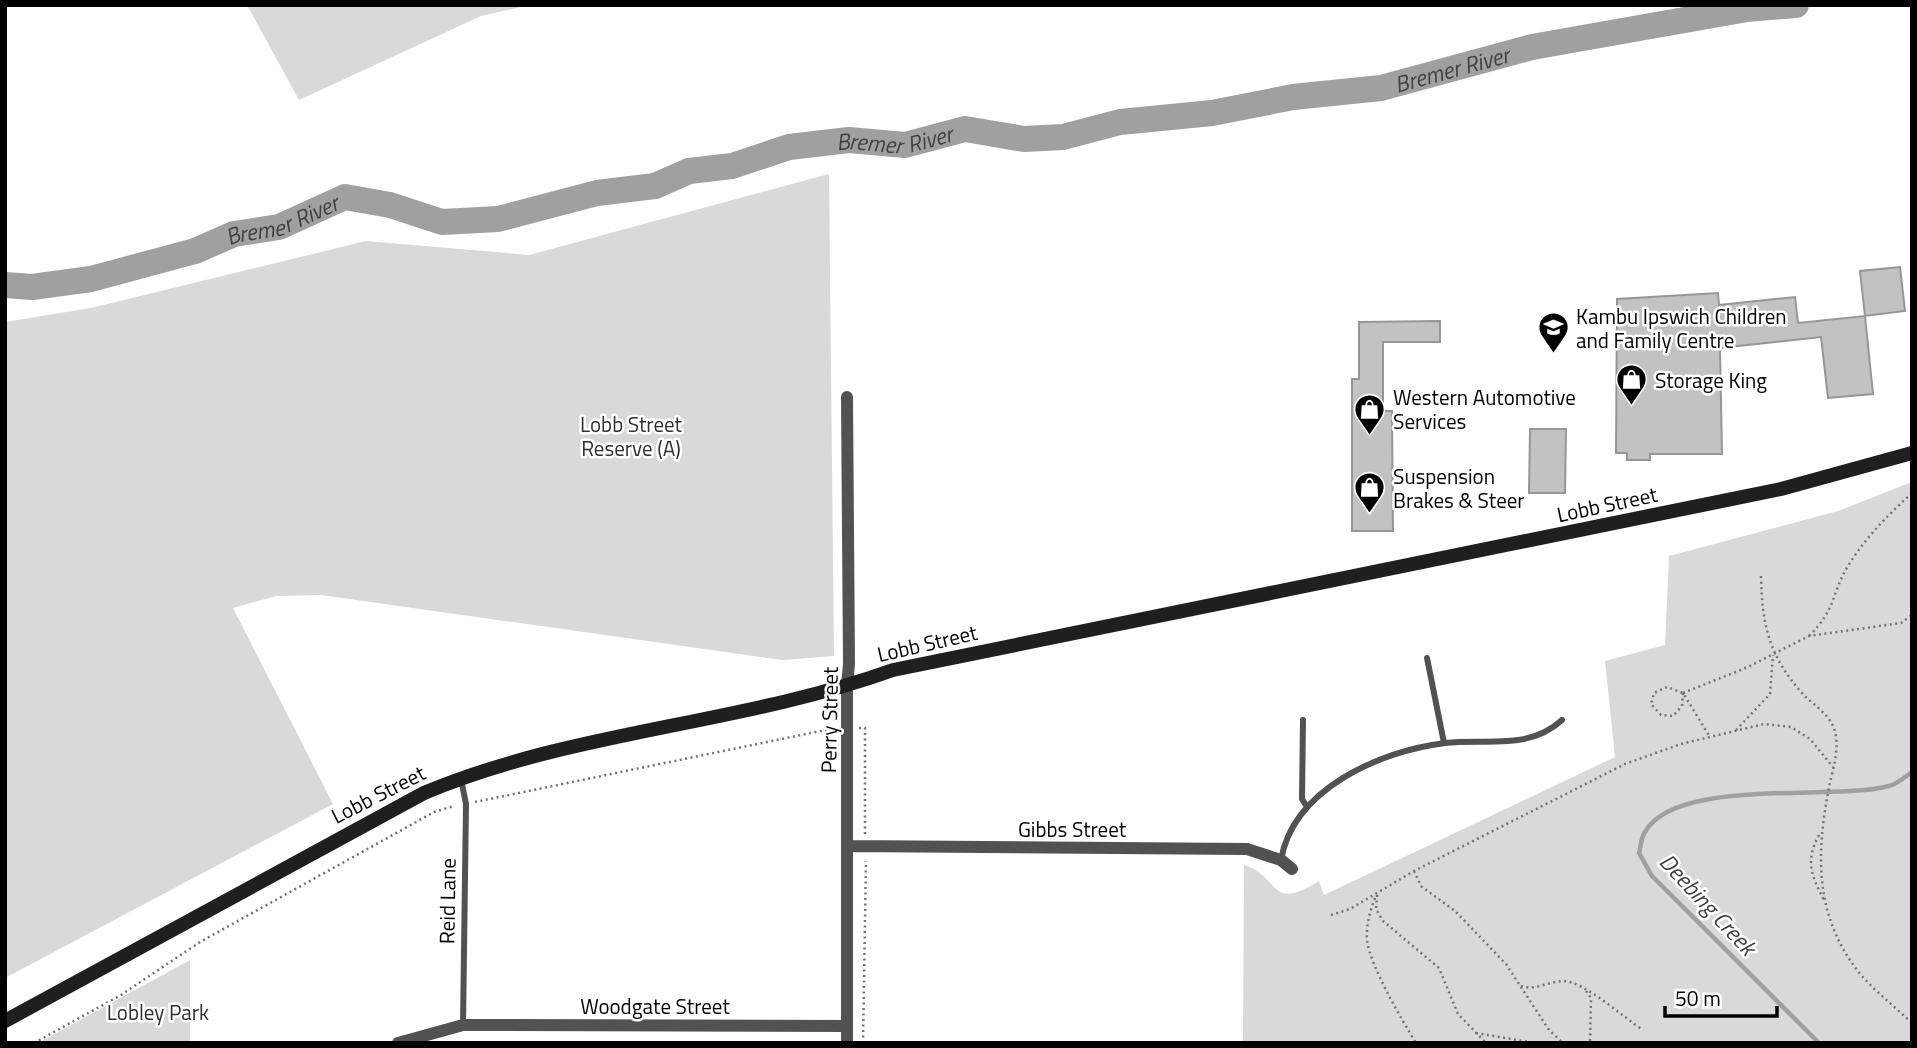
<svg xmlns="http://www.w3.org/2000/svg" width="1917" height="1048" font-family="'Titillium Web',sans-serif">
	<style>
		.green { fill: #d9d9d9 }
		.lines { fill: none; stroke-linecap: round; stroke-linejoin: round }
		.stream { stroke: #a0a0a0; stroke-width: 4.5 }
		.river { stroke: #a0a0a0; stroke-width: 26 }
		.building { fill: #c2c2c2; stroke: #969696; stroke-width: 2 }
		.path { stroke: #747474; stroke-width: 2.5; stroke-dasharray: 2 3.5; stroke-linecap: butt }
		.service { stroke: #525252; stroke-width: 6 }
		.minor { stroke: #525252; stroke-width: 12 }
		.secondary { stroke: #1f1f1f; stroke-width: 14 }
		.labels { text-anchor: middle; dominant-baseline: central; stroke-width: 5; stroke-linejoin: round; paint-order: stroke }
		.poi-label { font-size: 21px; fill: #000; stroke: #fff; text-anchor: start }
		.park-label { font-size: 21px; fill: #303030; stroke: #fff }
		.street-label { font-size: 21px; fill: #000; stroke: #fff }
		.water-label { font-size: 23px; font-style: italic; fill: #414141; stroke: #fff }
	</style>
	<rect width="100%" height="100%" fill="#fff"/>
	<path class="green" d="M 247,5 L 531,5 L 481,16 L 299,100 Z
		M 829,174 L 834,656 L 782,660 L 321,595 L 276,596 L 233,608 L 333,804 L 5,978 L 5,322 L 91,308 L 366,241 L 529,255 Z
		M 1912,482 L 1912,1043 L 1243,1043 L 1244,865 C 1281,876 1268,913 1319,881 L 1324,895 L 1615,757 L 1605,661 L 1665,645 L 1669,556 L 1838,511 Z
		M 190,960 L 190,1043 L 38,1043 Z"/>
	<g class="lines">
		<path class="stream" d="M 1819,1043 L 1652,876 L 1639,853 C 1641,847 1641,837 1645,832 C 1676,777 1835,801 1889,786 C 1897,784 1905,777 1912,772"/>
		<path class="river" id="s1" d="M 5,285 L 32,287 L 91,279 L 195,251 L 234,234 L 279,227 L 345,197 L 390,205 L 442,222 L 498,219 L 597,193 L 655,186 L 689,171 L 732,166 L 789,147 L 849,140 L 905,145 L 965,129 L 1024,139 L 1063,137 L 1120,122 L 1212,113 L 1293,97 L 1381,88 L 1532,47 L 1747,9 L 1796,5"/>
	</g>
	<path class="building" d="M 1900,267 L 1905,311 L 1865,316 L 1860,271 Z
		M 1718,293 L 1719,305 L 1795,297 L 1798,323 L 1865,316 L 1873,394 L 1828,398 L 1821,337 L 1720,348 L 1722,454 L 1650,454 L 1650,460 L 1627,460 L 1627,453 L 1616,453 L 1617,299 Z
		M 1440,321 L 1440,342 L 1383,342 L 1383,411 L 1392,411 L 1393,531 L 1352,531 L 1352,379 L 1359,379 L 1359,322 Z
		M 1530,429 L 1566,429 L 1565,493 L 1529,493 Z"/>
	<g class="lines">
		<path class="path" d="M 1761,576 C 1762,625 1769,656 1802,693 C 1811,703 1826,712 1832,724 C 1842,743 1833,768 1829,787 C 1816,855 1814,917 1861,975 C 1876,992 1895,1007 1912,1023
			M 1809,636 C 1837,608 1831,594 1848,566 C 1865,538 1888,515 1912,493
			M 1683,693 L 1748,667 L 1809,636 L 1901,623 L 1912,615
			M 1683,693 L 1682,706 L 1673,716 L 1661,715 L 1651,704 L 1654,693 L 1667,687 L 1683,693 L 1710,737
			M 859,728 L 865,728 L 865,834
			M 1736,730 L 1770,694 L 1773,655
			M 475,802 L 835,728
			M 1819,835 C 1805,861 1811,875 1824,900
			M 1414,871 L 1421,886 L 1455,911 L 1506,964 L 1549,1030 L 1563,1043
			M 1377,895 L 1376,909 L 1383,921 L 1439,968 L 1458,1014 L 1486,1043
			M 1375,898 C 1370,911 1366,925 1367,940 C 1370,966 1402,1020 1416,1043
			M 1331,915 L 1350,909 L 1414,871 L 1625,764 L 1681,744 L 1764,724 L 1791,727 L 1810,739 L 1833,767
			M 1521,986 C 1536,991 1549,981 1564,981 C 1585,982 1624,1018 1643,1030
			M 1586,991 L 1591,998 L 1590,1043
			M 1476,1033 L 1535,1043
			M 34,1043 L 121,995 L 200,942 L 434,812 L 454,806
			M 863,1043 L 866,861"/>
		<path class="service" d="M 1427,658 L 1444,743
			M 1303,720 L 1302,799 L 1307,807
			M 461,779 L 466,804 L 463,1025
			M 1281,860 C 1293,789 1380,751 1445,743 C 1487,738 1528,751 1562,720"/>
		<path class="minor" d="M 847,846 L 1247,849 L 1281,860 L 1292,869
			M 398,1043 L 463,1025 L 847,1026
			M 847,1043 L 847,686 L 849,664 L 847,397"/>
		<path class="secondary" d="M 5,1021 L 424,793 C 574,730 740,725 893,670 L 1781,489 L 1912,453"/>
	</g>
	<defs>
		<symbol id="school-pin" viewBox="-11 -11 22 30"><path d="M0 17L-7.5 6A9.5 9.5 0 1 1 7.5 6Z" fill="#000" stroke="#fff"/><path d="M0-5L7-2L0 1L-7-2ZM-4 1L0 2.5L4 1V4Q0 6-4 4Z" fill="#fff"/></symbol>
		<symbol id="shop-pin" viewBox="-11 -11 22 30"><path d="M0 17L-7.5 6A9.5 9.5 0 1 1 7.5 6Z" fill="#000" stroke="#fff"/><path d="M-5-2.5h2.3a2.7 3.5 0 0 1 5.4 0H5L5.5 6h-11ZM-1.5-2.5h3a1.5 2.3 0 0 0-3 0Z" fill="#fff"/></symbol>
	</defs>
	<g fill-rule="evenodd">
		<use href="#school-pin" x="1536" y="310" width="35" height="47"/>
		<use href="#shop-pin" x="1614" y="362" width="35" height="47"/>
		<use href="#shop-pin" x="1352" y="392" width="35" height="47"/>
		<use href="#shop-pin" x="1352" y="470" width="35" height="47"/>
	</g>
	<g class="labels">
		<g class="poi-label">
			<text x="1576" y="316">Kambu Ipswich Children<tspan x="1576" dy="24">and Family Centre</tspan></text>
			<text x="1655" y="380">Storage King</text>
			<text x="1393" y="397">Western Automotive<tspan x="1393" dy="24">Services</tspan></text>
			<text x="1393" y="476">Suspension<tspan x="1393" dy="24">Brakes &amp; Steer</tspan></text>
		</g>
		<g class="park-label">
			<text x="631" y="424">Lobb Street<tspan x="631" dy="24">Reserve (A)</tspan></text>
			<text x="158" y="1012">Lobley Park</text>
		</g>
		<g class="street-label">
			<text transform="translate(1607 504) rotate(-12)">Lobb Street</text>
			<text transform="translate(927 643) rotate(-13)">Lobb Street</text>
			<text transform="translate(829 720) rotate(-89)">Perry Street</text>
			<text transform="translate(378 794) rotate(-27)">Lobb Street</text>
			<text x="1072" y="829">Gibbs Street</text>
			<text transform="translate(447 901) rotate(-89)">Reid Lane</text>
			<text x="655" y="1006">Woodgate Street</text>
		</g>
		<g class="water-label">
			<text stroke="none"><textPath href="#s1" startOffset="1486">Bremer River</textPath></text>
			<text stroke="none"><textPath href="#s1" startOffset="919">Bremer River</textPath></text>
			<text stroke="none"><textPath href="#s1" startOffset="287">Bremer River</textPath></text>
			<text transform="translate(1708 904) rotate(47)">Deebing Creek</text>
		</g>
	</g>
	<rect width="1917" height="1048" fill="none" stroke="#000000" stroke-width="14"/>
	<path d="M1665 1006v10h112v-10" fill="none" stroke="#000000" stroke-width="3.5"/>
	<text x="1675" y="1006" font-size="21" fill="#000000" stroke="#ffffff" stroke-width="5" paint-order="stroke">50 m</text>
</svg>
